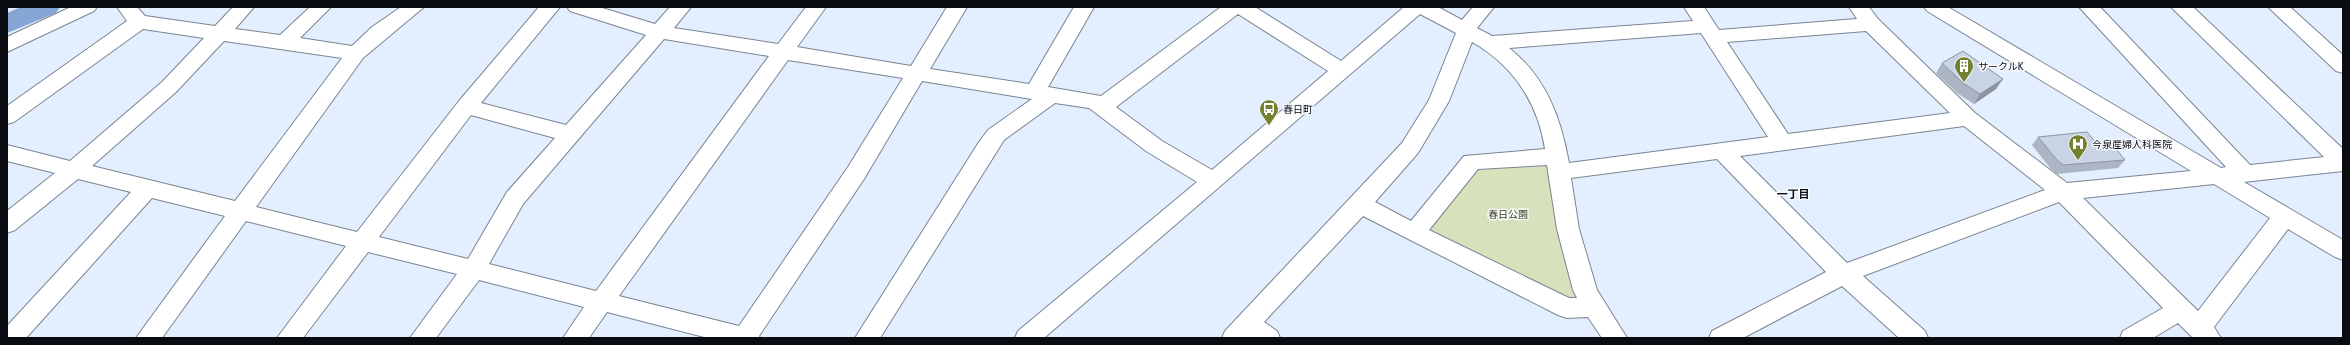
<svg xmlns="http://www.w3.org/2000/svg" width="2350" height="345" font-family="Poppins,'Noto Sans JP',sans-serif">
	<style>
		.green { fill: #d7e1bb }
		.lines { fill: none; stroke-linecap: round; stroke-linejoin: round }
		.river { fill: #85a6d4; fill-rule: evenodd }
		.minor-casing { stroke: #7a8593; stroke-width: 2 }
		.minor { fill: #fff; fill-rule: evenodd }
		.wall { fill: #acb5c3 }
		.shaded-wall { fill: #8c949f }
		.building { fill: #c8d3e3; stroke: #8c949f }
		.labels { text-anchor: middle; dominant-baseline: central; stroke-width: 3; stroke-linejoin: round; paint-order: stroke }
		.poi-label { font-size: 10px; fill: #090d12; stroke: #f8fafe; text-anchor: start }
		.park-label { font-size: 10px; fill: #333c11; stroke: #f8fafe }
		.neighbourhood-label { font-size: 11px; font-weight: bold; fill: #090d12; stroke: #f8fafe }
	</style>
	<rect width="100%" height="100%" fill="#e3eefe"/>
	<path class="green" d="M 1548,160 L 1570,275 L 1577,299 L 1563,300 L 1426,228 L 1482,166 Z"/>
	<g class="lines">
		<path class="river" d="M 21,7 L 60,7 L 56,13 L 7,33 L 7,13 Z"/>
		<defs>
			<path id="minor" d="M 71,7 L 97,7 L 94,11 L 7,52 L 7,37 Z
				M 117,7 L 137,7 L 145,16 L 215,26 L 233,7 L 254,7 L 235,29 L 280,35 L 310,7 L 331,7 L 300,38 L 352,46 L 372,27 L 401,7 L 424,7 L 363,58 L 256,207 L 357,232 L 459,101 L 539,7 L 560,7 L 481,103 L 566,125 L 646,35 L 570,11 L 567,7 L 599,7 L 655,24 L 670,7 L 691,7 L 674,28 L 778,44 L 806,7 L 826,7 L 797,47 L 911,66 L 947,7 L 967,7 L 930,69 L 1029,84 L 1074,7 L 1094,7 L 1048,87 L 1101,96 L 1221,7 L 1255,7 L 1341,61 L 1404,7 L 1438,7 L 1462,20 L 1473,7 L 1494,7 L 1477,28 L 1492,36 L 1693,21 L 1684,7 L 1704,7 L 1719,30 L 1857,19 L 1849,7 L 1869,7 L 1878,19 L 1975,113 L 2067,183 L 2191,171 L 1927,11 L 1924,7 L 1948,7 L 2221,168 L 2226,167 L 2079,7 L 2100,7 L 2250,165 L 2324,157 L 2171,7 L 2193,7 L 2343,149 L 2343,171 L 2244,182 L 2343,240 L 2343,260 L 2335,257 L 2288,229 L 2214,327 L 2221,338 L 2193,338 L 2178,323 L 2153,338 L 2120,338 L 2123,331 L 2163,308 L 2059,202 L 1863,276 L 1925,331 L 1928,338 L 1899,338 L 1842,286 L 1743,338 L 1709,338 L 1712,331 L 1826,272 L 1717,159 L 1571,178 L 1579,229 L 1597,290 L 1627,338 L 1602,338 L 1588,317 L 1567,318 L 1558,315 L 1363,216 L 1264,322 L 1277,331 L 1280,338 L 1222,338 L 1225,331 L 1402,143 L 1429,100 L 1456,33 L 1420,14 L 1044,338 L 1015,338 L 1018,331 L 1197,182 L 1146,151 L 1089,108 L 1055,103 L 1004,140 L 880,338 L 855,338 L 979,142 L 988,130 L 1032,99 L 922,81 L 864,179 L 759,336 L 760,338 L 708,338 L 607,312 L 589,338 L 563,338 L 584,307 L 479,280 L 436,338 L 410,338 L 457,274 L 368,252 L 303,338 L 277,338 L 346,246 L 246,221 L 162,338 L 136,338 L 225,216 L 152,198 L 26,338 L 7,338 L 7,326 L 131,192 L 78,179 L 15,230 L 7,233 L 7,211 L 55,173 L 7,161 L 7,145 L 70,161 L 162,82 L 204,38 L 143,29 L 14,122 L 7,124 L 7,106 L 127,21 ZM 1238,14 L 1328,71 L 1212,170 L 1162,141 L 1116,107 ZM 1866,31 L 1950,113 L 1788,134 L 1727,42 ZM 1701,33 L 1768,137 L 1569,163 C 1561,118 1546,77 1509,48 ZM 664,39 L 769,56 L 596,291 L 489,264 L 523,204 ZM 224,41 L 342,58 L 235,201 L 92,166 L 176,92 ZM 1472,42 C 1513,65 1538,103 1545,149 L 1464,156 L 1411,221 L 1375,202 L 1418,153 L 1449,101 ZM 788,60 L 903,78 L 848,167 L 739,326 L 619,296 ZM 471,115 L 555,138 L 507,192 L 468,259 L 379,237 ZM 1964,126 L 2045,190 L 1847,263 L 1740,156 ZM 1547,165 L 1557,229 L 1573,290 L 1577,298 L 1569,298 L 1429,230 L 1478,169 ZM 2214,184 L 2270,218 L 2198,311 L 2083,198 Z
				M 2268,7 L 2290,7 L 2343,55 L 2343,73 L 2336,71 Z"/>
		</defs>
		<use href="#minor" class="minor-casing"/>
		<use href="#minor" class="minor"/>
	</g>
	<path class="wall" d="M 1942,63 L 1996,89 L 1974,104 L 1957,93 L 1936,73 Z
		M 2038,137 L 2125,160 L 2118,168 L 2057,174 L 2051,169 L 2032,145 Z"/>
	<path class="shaded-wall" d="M 2003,79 L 1996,89 L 1974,104 L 1980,94 Z"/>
	<path class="building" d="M 1963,51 L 2003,79 L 1980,94 L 1963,83 L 1942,63 Z
		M 2087,132 L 2098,145 L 2112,144 L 2125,160 L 2063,165 L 2057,160 L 2038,137 Z"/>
	<defs>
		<symbol id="building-pin" viewBox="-11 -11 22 30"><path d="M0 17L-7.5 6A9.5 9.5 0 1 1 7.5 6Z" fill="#738231" stroke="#f8fafe"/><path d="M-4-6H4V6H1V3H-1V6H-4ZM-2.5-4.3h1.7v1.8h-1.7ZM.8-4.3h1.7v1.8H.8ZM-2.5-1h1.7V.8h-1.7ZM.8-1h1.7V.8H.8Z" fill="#fff"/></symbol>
		<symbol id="bus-pin" viewBox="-11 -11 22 30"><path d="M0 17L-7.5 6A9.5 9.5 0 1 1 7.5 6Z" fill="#738231" stroke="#f8fafe"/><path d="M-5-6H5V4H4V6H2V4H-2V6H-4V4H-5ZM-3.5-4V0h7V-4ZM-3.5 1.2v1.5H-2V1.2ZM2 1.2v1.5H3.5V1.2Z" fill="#fff"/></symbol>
		<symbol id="hospital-pin" viewBox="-11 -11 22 30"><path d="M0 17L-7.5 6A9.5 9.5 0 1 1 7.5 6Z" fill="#738231" stroke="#f8fafe"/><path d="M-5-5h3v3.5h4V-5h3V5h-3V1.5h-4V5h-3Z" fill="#fff"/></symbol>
	</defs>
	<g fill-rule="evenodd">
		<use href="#building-pin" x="1953" y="55" width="22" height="30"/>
		<use href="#bus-pin" x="1258" y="98" width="22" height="30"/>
		<use href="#hospital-pin" x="2067" y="133" width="22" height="30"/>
	</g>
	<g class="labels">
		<g class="poi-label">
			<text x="1978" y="66">サークルK</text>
			<text x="1283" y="109">春日町</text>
			<text x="2092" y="144">今泉産婦人科医院</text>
		</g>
		<g class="park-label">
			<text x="1508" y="214">春日公園</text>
		</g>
		<g class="neighbourhood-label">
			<text x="1793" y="194">一丁目</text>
		</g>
	</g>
	<rect width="2350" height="345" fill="none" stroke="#090d12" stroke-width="16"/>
</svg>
